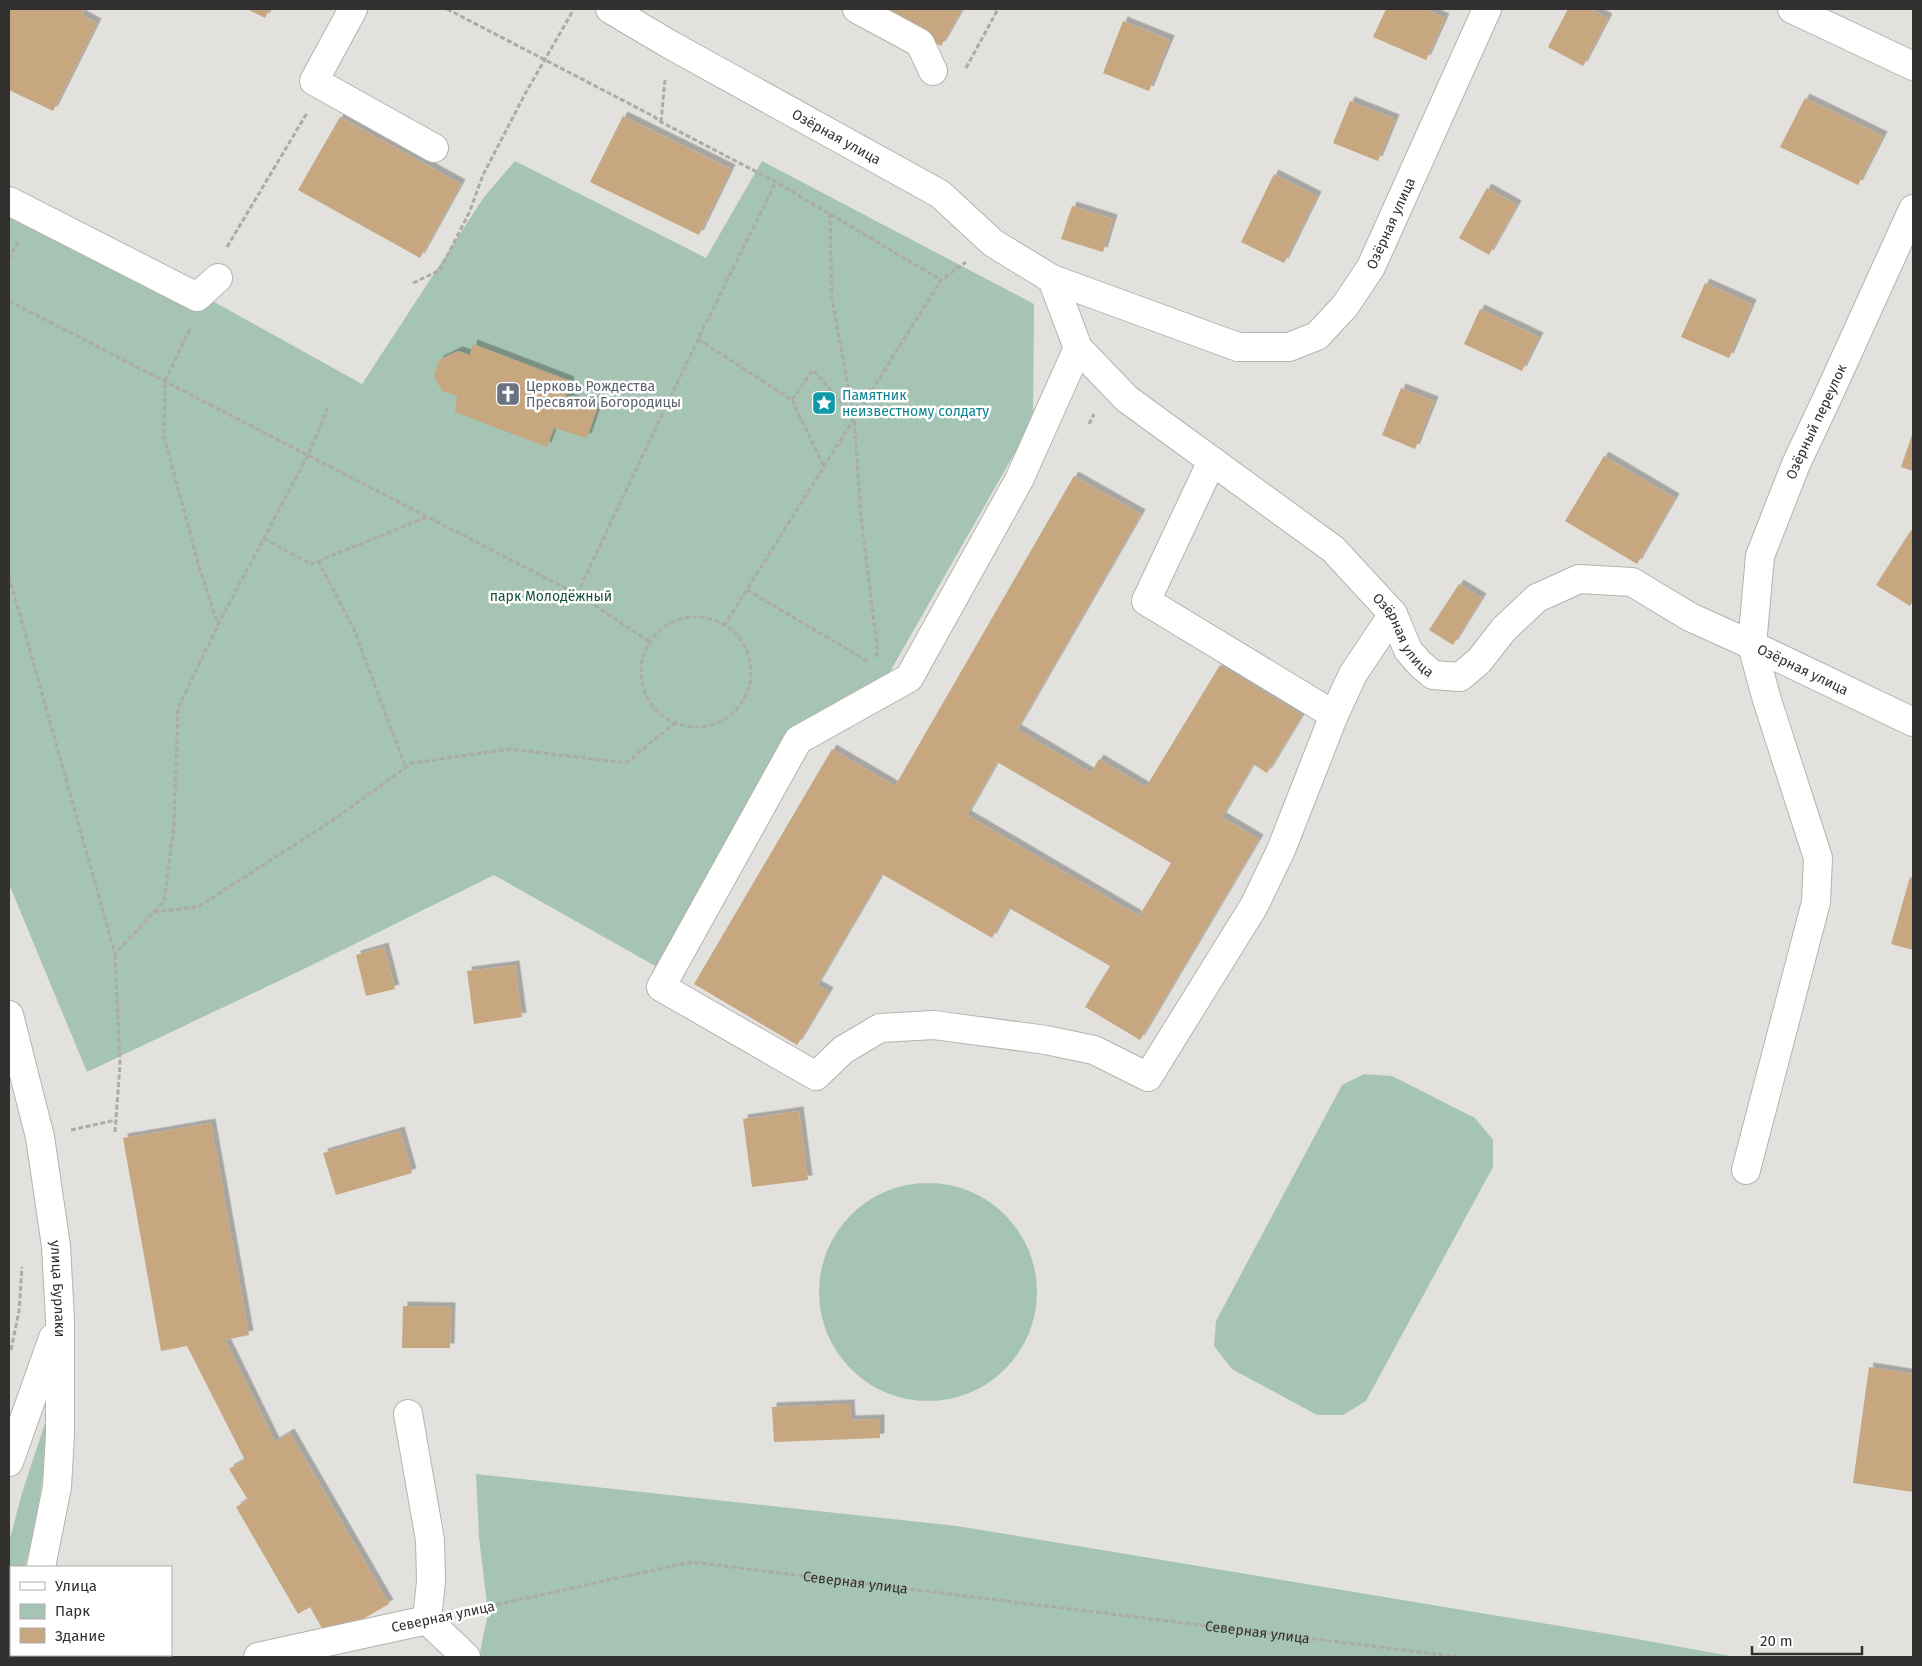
<svg xmlns="http://www.w3.org/2000/svg" width="1922" height="1666" font-family="'Fira Sans',sans-serif">
	<style>
		.green { fill: #a6c4b3 }
		.building { fill: #c6a780; fill-rule: evenodd; filter: url(#shadow) }
		.lines { fill: none; stroke-linecap: round; stroke-linejoin: round }
		.minor-casing { stroke: #b5b2af; stroke-width: 30 }
		.path { stroke: #adaba8; stroke-width: 3; stroke-dasharray: 5 2.5; stroke-linecap: butt }
		.minor { stroke: #fff; stroke-width: 28 }
		.labels { text-anchor: middle; dominant-baseline: central; stroke-width: 5; stroke-linejoin: round; paint-order: stroke }
		.street-label { font-size: 14px; fill: #323130; stroke: #fff }
		.worship-label { font-size: 14px; fill: #5b616d; stroke: #fff; text-anchor: start }
		.culture-label { font-size: 14px; fill: #0d838f; stroke: #fff; text-anchor: start }
		.park-label { font-size: 14px; fill: #165238; stroke: #fff }
	</style>
	<defs>
		<filter id="shadow"><feDropShadow dx="4.5" dy="-4.5" stdDeviation="0" flood-color="#0004"/></filter>
	</defs>
	<rect width="100%" height="100%" fill="#e3e1dd"/>
	<path class="green" d="M 515,161 L 706,258 L 762,161 L 1034,304 L 1033,421 L 887,677 L 803,725 L 657,967 L 494,875 L 308,967 L 87,1072 L 9,884 L 9,195 L 198,293 L 362,384 L 484,197 Z
		M 1364,1074 L 1392,1076 L 1475,1118 L 1493,1140 L 1493,1167 L 1366,1401 L 1343,1415 L 1317,1415 L 1232,1369 L 1214,1346 L 1216,1321 L 1342,1085 Z
		M819 1292a109 109 0 1 1 218 0a109 109 0 1 1-218 0Z
		M 51,1405 C 45,1459 40,1514 25,1567 L 11,1567 L 11,1615 L 9,1621 L 9,1542 L 22,1493 Z
		M 476,1474 L 957,1526 L 1626,1637 L 1736,1657 L 715,1657 L 712,1655 L 709,1657 L 479,1657 L 488,1613 L 479,1537 Z"/>
	<path class="building" d="M 9,9 L 85,9 L 82,15 L 97,23 L 53,111 L 9,90 Z
		M 247,9 L 269,9 L 265,18 Z
		M 873,9 L 962,9 L 941,46 Z
		M 1386,9 L 1424,9 L 1445,18 L 1426,60 L 1373,37 Z
		M 1568,9 L 1590,9 L 1608,18 L 1583,66 L 1548,47 Z
		M 1123,21 L 1170,40 L 1149,91 L 1103,73 Z
		M 1805,98 L 1883,136 L 1858,185 L 1780,147 Z
		M 1350,101 L 1395,119 L 1378,161 L 1333,143 Z
		M 623,116 L 731,169 L 699,235 L 590,182 Z
		M 340,117 L 461,184 L 420,258 L 298,190 Z
		M 1274,174 L 1317,196 L 1284,263 L 1241,242 Z
		M 1487,188 L 1517,205 L 1489,255 L 1459,238 Z
		M 1072,206 L 1113,219 L 1103,252 L 1061,239 Z
		M 1705,283 L 1752,304 L 1729,358 L 1681,337 Z
		M 1480,309 L 1539,337 L 1522,371 L 1464,344 Z
		M 473,344 L 570,381 L 566,397 L 597,409 L 587,438 L 554,428 L 547,447 L 455,412 L 457,396 L 442,391 L 434,376 L 439,360 L 458,351 L 470,355 Z
		M 1401,388 L 1434,401 L 1415,449 L 1382,435 Z
		M 1913,432 L 1913,471 L 1901,467 Z
		M 1604,456 L 1675,498 L 1637,564 L 1565,521 Z
		M 1074,476 L 1141,514 L 1017,729 L 1091,773 L 1099,759 L 1146,787 L 1220,665 L 1302,715 L 1267,773 L 1253,764 L 1222,817 L 1259,839 L 1140,1040 L 1085,1007 L 1110,966 L 1009,908 L 992,938 L 882,874 L 817,985 L 829,992 L 797,1045 L 694,984 L 832,749 L 895,786 ZM 997,762 L 1171,863 L 1139,916 L 967,815 Z
		M 1911,530 L 1913,531 L 1913,601 L 1910,606 L 1876,585 Z
		M 1459,584 L 1482,598 L 1453,645 L 1429,630 Z
		M 1910,877 L 1913,878 L 1913,950 L 1891,944 Z
		M 384,947 L 395,989 L 366,996 L 356,955 Z
		M 515,965 L 522,1017 L 474,1024 L 467,971 Z
		M 799,1111 L 808,1180 L 752,1187 L 743,1119 Z
		M 211,1123 L 249,1335 L 225,1340 L 275,1442 L 290,1433 L 389,1604 L 328,1639 L 310,1607 L 298,1614 L 236,1507 L 248,1500 L 229,1469 L 245,1460 L 187,1346 L 161,1351 L 123,1138 Z
		M 400,1131 L 412,1173 L 336,1195 L 323,1153 Z
		M 403,1306 L 451,1307 L 450,1348 L 402,1348 Z
		M 1869,1367 L 1913,1374 L 1913,1492 L 1853,1483 Z
		M 850,1404 L 851,1420 L 880,1419 L 880,1438 L 774,1442 L 772,1407 Z"/>
	<g class="lines">
		<defs>
			<g id="minor">
				<path d="M 353,9 L 314,81 L 434,148"/>
				<path id="s2" d="M 610,9 L 669,44 L 940,194 L 993,243 L 1052,279 L 1078,348 L 1127,399 L 1333,549 L 1393,614 L 1408,650 L 1420,664 L 1433,675 L 1460,677 L 1479,661 L 1504,629 L 1537,598 L 1579,579 L 1632,582 L 1690,617 L 1752,645 L 1913,722"/>
				<path d="M 857,9 L 920,43 L 933,71"/>
				<path d="M 1792,9 L 1913,66"/>
				<path d="M 9,201 L 197,297 L 218,278"/>
				<path id="s3" d="M 1052,279 L 1238,347 L 1289,347 L 1317,336 L 1345,306 L 1371,267 L 1487,9"/>
				<path d="M 1078,348 L 1019,480 L 909,678 L 798,740 L 661,987 L 816,1076 L 843,1050 L 880,1028 L 934,1025 L 1046,1040 L 1094,1050 L 1148,1077 L 1254,906 L 1281,850 L 1334,715 L 1353,674 L 1393,614"/>
				<path d="M 1212,461 L 1146,601 L 1334,715"/>
				<path id="s4" d="M 9,1015 L 40,1137 L 56,1246 L 60,1320 L 60,1435 L 57,1487 L 41,1567"/>
				<path id="s5" d="M 1746,1170 L 1816,902 L 1818,858 L 1767,700 L 1752,645 L 1760,556 L 1796,464 L 1829,394 L 1913,209"/>
				<path d="M 408,1414 L 430,1540 L 431,1581 L 427,1620"/>
				<path d="M 9,1462 L 53,1338"/>
				<path d="M 427,1620 L 466,1657"/>
				<path d="M 15,1657 L 16,1655"/>
				<path d="M 258,1657 L 427,1620"/>
			</g>
		</defs>
		<use href="#minor" class="minor-casing"/>
		<g class="path">
			<path d="M 447,9 L 653,116 L 661,122 L 776,182 L 941,280"/>
			<path d="M 966,68 L 998,9"/>
			<path d="M 661,122 L 665,80"/>
			<path d="M 830,213 L 832,299 L 854,417 L 861,517 L 877,646 L 876,659"/>
			<path d="M 227,247 L 307,113"/>
			<path d="M 9,259 L 18,242"/>
			<path d="M 413,283 L 440,270 L 469,213 L 483,175 L 525,94 L 574,9"/>
			<path d="M 9,301 L 577,594 L 650,642"/>
			<path d="M 190,329 L 165,381 L 164,436 L 198,563 L 218,625"/>
			<path d="M 698,339 L 792,400 L 813,370 L 854,417"/>
			<path d="M 792,400 L 824,467"/>
			<path d="M 1089,424 L 1094,414"/>
			<path d="M 264,539 L 311,564 L 427,517"/>
			<path d="M 318,561 L 353,627 L 406,768"/>
			<path d="M 9,576 L 115,954 L 164,901 L 174,825 L 178,708 L 218,625 L 308,455 L 328,407"/>
			<path d="M 747,590 L 869,662"/>
			<path d="M 577,594 L 698,339 L 776,182"/>
			<circle cx="696" cy="672" r="55"/>
			<path d="M 724,626 L 941,280 L 966,262"/>
			<path d="M 154,912 L 198,907 L 333,820 L 412,763 L 510,749 L 626,763 L 675,723"/>
			<path d="M 71,1130 L 116,1120"/>
			<path d="M 115,1132 L 120,1065 L 115,954"/>
			<path d="M 11,1350 L 19,1311 L 22,1267"/>
			<path id="s1" d="M 467,1611 L 691,1562 L 1460,1657"/>
		</g>
		<use href="#minor" class="minor"/>
	</g>
	<defs>
		<symbol id="church-square" viewBox="-11 -11 22 22"><rect x="-9" y="-9" width="18" height="18" rx="4" fill="#6b7280" stroke="#fff"/><path d="M-1.2-6h2.4v3.5h3.3v2.4h-3.3V6h-2.4V-.1h-3.3v-2.4h3.3Z" fill="#fff"/></symbol>
		<symbol id="sight-square" viewBox="-11 -11 22 22"><rect x="-9" y="-9" width="18" height="18" rx="4" fill="#0f9aa8" stroke="#fff"/><path d="M0-6L1.8-2.2L6-1.7L2.9 1.2L3.7 5.4L0 3.3L-3.7 5.4L-2.9 1.2L-6-1.7L-1.8-2.2Z" fill="#fff"/></symbol>
	</defs>
	<g fill-rule="evenodd">
		<use href="#church-square" x="494" y="380" width="28" height="28"/>
		<use href="#sight-square" x="810" y="389" width="28" height="28"/>
	</g>
	<g class="labels">
		<g class="street-label">
			<text stroke="none"><textPath href="#s2" startOffset="260">Озёрная улица</textPath></text>
			<text stroke="none"><textPath href="#s3" startOffset="415">Озёрная улица</textPath></text>
			<text stroke="none"><textPath href="#s5" startOffset="779">Озёрный переулок</textPath></text>
			<text stroke="none"><textPath href="#s2" startOffset="1031">Озёрная улица</textPath></text>
			<text stroke="none"><textPath href="#s2" startOffset="1511">Озёрная улица</textPath></text>
			<text stroke="none"><textPath href="#s4" startOffset="279">улица Бурлаки</textPath></text>
			<text stroke="none"><textPath href="#s1" startOffset="395">Северная улица</textPath></text>
			<text transform="translate(443 1617) rotate(-12)">Северная улица</text>
			<text stroke="none"><textPath href="#s1" startOffset="800">Северная улица</textPath></text>
		</g>
		<g class="worship-label">
			<text x="526" y="386">Церковь Рождества<tspan x="526" dy="16">Пресвятой Богородицы</tspan></text>
		</g>
		<g class="culture-label">
			<text x="842" y="395">Памятник<tspan x="842" dy="16">неизвестному солдату</tspan></text>
		</g>
		<g class="park-label">
			<text x="551" y="596">парк Молодёжный</text>
		</g>
	</g>
	<rect width="1922" height="1666" fill="none" stroke="#323130" stroke-width="20"/>
	<rect x="10" y="1566" width="162" height="90" fill="#ffffff" stroke="#adadac"/>
	<rect x="20" y="1582" width="25" height="8" fill="#ffffff" stroke="#adadac"/>
	<text x="55" y="1591" font-size="15" fill="#323130">Улица</text>
	<rect x="20" y="1604" width="25" height="15" fill="#a6c4b3" stroke="#adadac"/>
	<text x="55" y="1616" font-size="15" fill="#323130">Парк</text>
	<rect x="20" y="1628" width="25" height="15" fill="#c6a780" stroke="#adadac"/>
	<text x="55" y="1641" font-size="15" fill="#323130">Здание</text>
	<path d="M1752 1646v8h110v-8" fill="none" stroke="#323130" stroke-width="2.5"/>
	<text x="1760" y="1646" font-size="15" fill="#323130" stroke="#ffffff" stroke-width="4" paint-order="stroke">20 m</text>
</svg>
